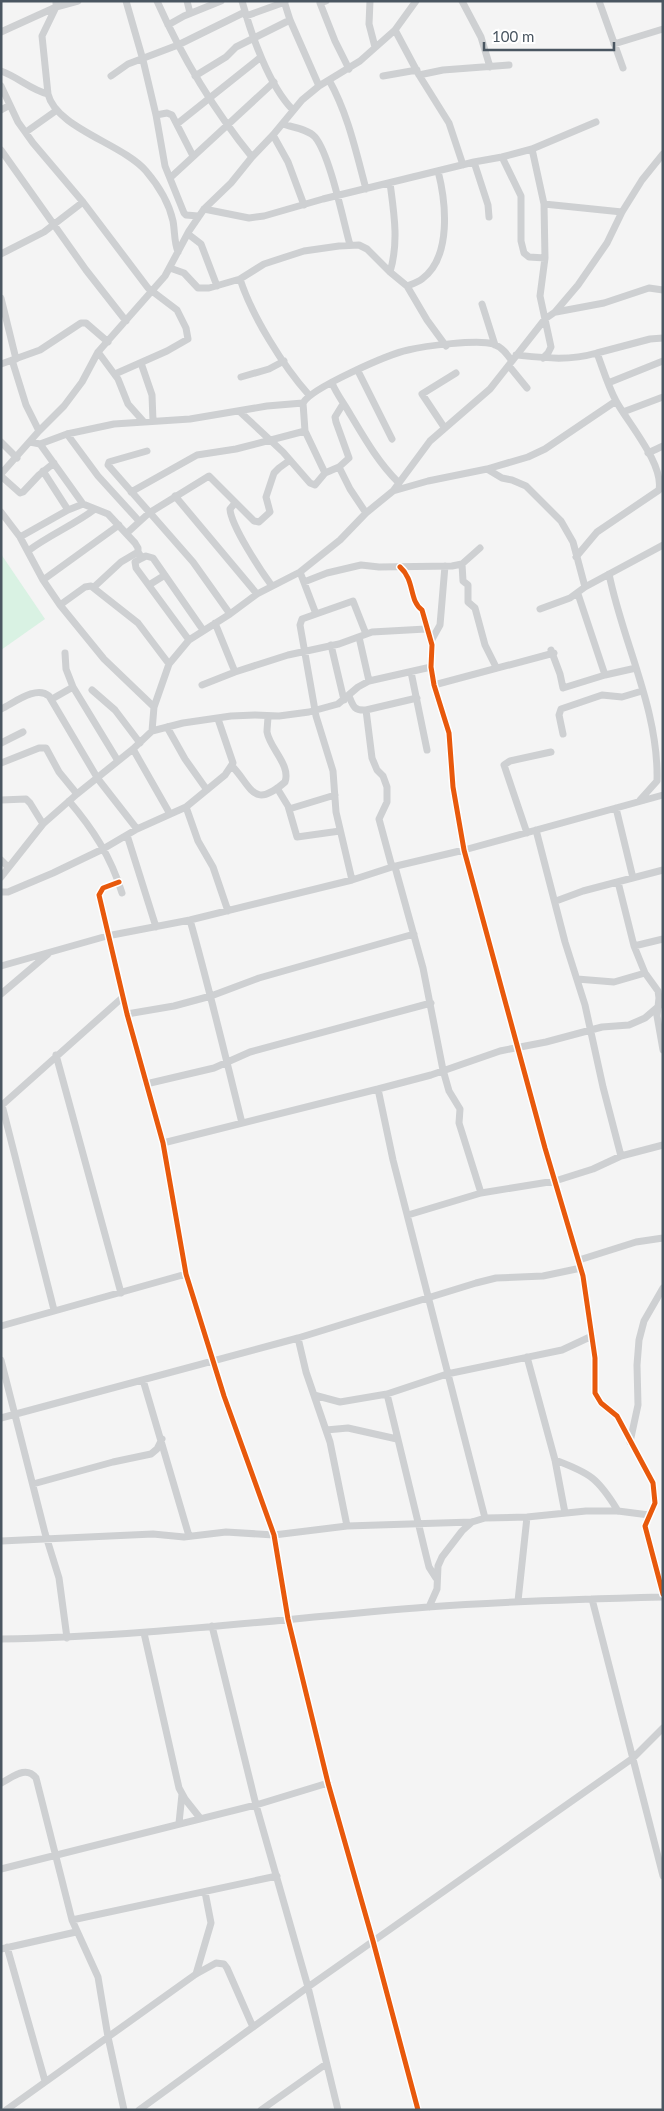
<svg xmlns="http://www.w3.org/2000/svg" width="664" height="2111" font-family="Lato,sans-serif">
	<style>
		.green { fill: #d9f2e3 }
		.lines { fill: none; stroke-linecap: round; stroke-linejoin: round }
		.minor { stroke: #ced0d2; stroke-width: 7 }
		.cycleway-casing { stroke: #fff; stroke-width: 8 }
		.cycleway { stroke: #e8590c; stroke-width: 5 }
	</style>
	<rect width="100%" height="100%" fill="#f4f4f4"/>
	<path class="green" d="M 1,554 L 45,619 L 1,650 Z"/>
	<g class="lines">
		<path class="minor" d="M 126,1 L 143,60 L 156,115 L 165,166 L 184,213 L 186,215 L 198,216
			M 157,1 C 182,57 213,109 252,157
			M 187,1 L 190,13
			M 242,1 C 251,34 269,86 293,110
			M 284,1 L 290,20 L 319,86
			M 326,1 L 320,3 L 335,41 L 349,69
			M 370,1 L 369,24 L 375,47
			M 462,1 L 481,37 L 490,67
			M 599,1 L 623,68
			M 246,16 L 285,2
			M 168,25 L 184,16 L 221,1
			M 395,30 L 419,75 L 443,70 L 509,65
			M 1,32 L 56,7 L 78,1
			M 614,44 L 663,29
			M 1,71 C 18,77 31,90 48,94 C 56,128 123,144 146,171 C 158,185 169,203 173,221 C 175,232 174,242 178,252
			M 419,75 L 449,123 L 463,165
			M 111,76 L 128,64 L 178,45 L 245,12
			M 195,76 L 226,57 L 236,47 L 290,20
			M 383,76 L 417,70
			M 329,80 C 348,114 356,152 366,189
			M 1,86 L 18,122 L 33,143 L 83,202 L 148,288 L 177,310 L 186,328 L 188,339 L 167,351 L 115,374
			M 48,94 L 42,36 L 56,7 L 56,1
			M 1,110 L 10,105
			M 156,115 L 167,113 L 172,115 L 193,156
			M 177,124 L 261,57
			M 282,124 C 292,127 308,129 315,137 C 330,155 343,220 350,245
			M 26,132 L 57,110
			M 273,135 L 288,162 L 304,205
			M 532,149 L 544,204 L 545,258 L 540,296 L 551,347 L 548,353 L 543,358
			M 1,150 L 86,270 L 126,321
			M 502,157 L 521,196 L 521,241 L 524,253 L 529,257 L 545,258
			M 474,162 L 488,205 L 489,217
			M 170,178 L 274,82
			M 544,204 L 622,212
			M 204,209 L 249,218 L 264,216 L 323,199 L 474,162 L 502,157 L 532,149 L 596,122
			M 188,234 L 201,244 L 217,286
			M 1,254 L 44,232 L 83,202
			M 170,268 L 184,273 L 198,288 L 209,288 L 240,279 L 264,264 L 304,251 L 339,246 L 359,245 L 367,249 L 390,272 L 407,286 L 427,320 L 446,346
			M 390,272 C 399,242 394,213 390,183
			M 240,279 C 252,316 283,366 309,395
			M 407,286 C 412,284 418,282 422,279 C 452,257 446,202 438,171
			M 1,298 L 16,359
			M 482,304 L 495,345
			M 556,312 L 604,303 L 649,288 L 663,290
			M 98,352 L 118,379 L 128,404 L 144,422
			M 597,353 L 650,339 L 663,338
			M 516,355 C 545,358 569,361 597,353 C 603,369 608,386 616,401 C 628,423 664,464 659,490 L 597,532 L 576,557
			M 12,360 L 26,405 L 39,431
			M 141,363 L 152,395 L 153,421
			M 1,364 L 40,350 L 81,323 L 86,323 L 108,342
			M 509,366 L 527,388
			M 358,371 L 392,439
			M 241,377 L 269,369 L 284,361
			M 332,383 C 337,395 344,403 350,414 C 365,439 378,462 398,482
			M 608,383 L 663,361
			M 303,403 L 305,431 L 325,473
			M 239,411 L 283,452 L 310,483 L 315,485 L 325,473 L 339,467 L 349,458 L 336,422 L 335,417 L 343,404
			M 623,412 L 663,397
			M 444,427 L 422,394 L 456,373
			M 67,434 L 98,476 L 139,521
			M 1,442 L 17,458
			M 30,442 L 40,444 L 67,434 L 114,424 L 190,419 L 267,406 L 303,403 C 311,388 389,354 408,350 C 424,346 479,339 493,344 C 502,347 507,354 512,361
			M 40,444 L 83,504 L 108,514 L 135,543 L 138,548 L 138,552 L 142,558 L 135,562 L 136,568 L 189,640
			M 147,451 L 112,461 L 109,462 L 108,465 L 193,562 L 230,614
			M 648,453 L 663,446
			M 339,467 L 350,489 L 366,513
			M 487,469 L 528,457 L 545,449 L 616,401
			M 43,471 L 68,510
			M 1,474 L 39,431 L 64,406 L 82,382 L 98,352 L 165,276 L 189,231 L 204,209 L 231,183 L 252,157 L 273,135 L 302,100 L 319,86 L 360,61 L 395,30 L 416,1
			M 1,476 L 20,493 L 23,492 L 39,475 L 54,463
			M 393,491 L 428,481 L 487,469 L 502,478 L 512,480 L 526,486 L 561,521 L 573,542 L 585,587 L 570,598 L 540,609
			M 131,492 L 197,455 L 236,449 L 305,431
			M 175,496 L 257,594
			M 235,503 L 230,509 C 231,526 261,571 272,586
			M 1,512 L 20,537 L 43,580 L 60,605 L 104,659 L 154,707
			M 127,533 L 149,513 L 209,476 L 254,521 L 259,522 L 270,512 L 266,497 L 274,473 L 279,468 L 290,460
			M 20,537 L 68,510 L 83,504
			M 28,551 C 49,535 74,525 95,509
			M 142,558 L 146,556 L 153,558 L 203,630
			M 462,564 L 463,581 L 468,585 L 468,602 L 475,608 L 485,645 L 496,667
			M 400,567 C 415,580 409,601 422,610 L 432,645 L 431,667 L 434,685 L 449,733 L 453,787 L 464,850 L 545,1148 L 583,1276 L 595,1358 L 595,1393 L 601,1403 L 617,1416 L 653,1483 L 655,1503 L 645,1526 L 663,1594
			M 300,572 L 316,614 L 302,619 L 300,625 L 316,716 L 333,771 L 336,812 L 352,880
			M 609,574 C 623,643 659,710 657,781 L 640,800
			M 43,580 L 119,525
			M 304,582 L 327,573 L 361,565 L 379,567 L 452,566 L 462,564 L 480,548
			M 149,585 L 165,575
			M 94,587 L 121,562 L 138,552
			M 585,587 L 663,545
			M 578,594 L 605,675
			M 60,605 L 85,587 L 91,586 L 138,623 L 169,664
			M 316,614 L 353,601 L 366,634
			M 215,623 L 235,672 L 288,655 L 339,644 L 372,632 L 426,629
			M 359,637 L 369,681
			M 431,641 L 440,625 L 445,566
			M 331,645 L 344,700
			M 551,650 L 560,674 L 563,688 L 605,675 L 636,668
			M 65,653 L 66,669 L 73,687 L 118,761
			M 411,672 L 427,750
			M 202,685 L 235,672
			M 434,685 L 554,653
			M 92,690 L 115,710 L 140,743
			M 349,696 C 353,706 354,711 366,710 L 417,698
			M 52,699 L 73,687
			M 1,709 C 14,703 36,685 49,696 L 98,779 L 137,829
			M 366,710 L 372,758 L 377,770 L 383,776 L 387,787 L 387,802 L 379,819 L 392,867
			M 167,727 L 185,759 L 207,790
			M 152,731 L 183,723 L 231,716 L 255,715 L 279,716 L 309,712 L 338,704 L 358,687 L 369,681 L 431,667
			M 563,734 L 559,715 L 561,709 L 602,695 L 622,697 L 642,691
			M 1,743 L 23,732
			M 133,749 L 170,814
			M 1,763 L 39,748 L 46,748 L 59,772 L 77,794
			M 232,766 C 252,787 253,810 285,782 C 291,765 270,749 267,732 C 267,727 268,721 268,716
			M 277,788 L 288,806 L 297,837 L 340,831
			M 1,800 L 26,799 L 30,803 L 43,824
			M 69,801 C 93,829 111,857 122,893
			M 186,807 L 198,841 L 213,867 L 228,911
			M 616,808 L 633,878
			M 289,809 L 335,795
			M 536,830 L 565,942 L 585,1005 L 603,1087 L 621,1156
			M 527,833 L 504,765 L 510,761 L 551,752
			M 127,835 L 156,927
			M 1,860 L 8,867
			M 395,867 L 423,968 L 443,1070 L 449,1091 L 460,1109 L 459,1123 L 481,1193
			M 1,877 L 43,824 L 77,794 L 133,749 L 152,731 L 154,707 L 169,664 L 189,640 L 230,614 L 257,594 L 300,572 L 340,540 L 366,513 L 393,491 L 430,441 L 490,389 L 545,319 L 555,312 L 578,285 L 607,243 L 622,212 L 642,180 L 663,154
			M 119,882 L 103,888 L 99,895 L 127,1014 L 163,1143 L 186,1274 L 224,1396 L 274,1535 L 288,1619 L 328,1783 L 373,1941 L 418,2110
			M 618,882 L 634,946 L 645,973 L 658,991 L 659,998 L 657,1016 L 663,1050
			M 1,892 L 8,892 L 53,873 L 103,849 L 137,829 L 186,807 L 225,775 L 233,763 L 218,719
			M 556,901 L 583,891 L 663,870
			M 190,920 C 209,987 225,1055 242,1123
			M 634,946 L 663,939
			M 1,966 L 107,936 L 190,920 L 352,880 L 392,867 L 464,850 L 663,795
			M 577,979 L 614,982 L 645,973
			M 1,994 L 48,954
			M 127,1014 L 174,1006 L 211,996 L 259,978 L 414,934
			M 56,1055 L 121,1293
			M 146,1084 L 214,1068 L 250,1052 L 431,1003
			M 378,1089 L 431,1075 L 500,1051 L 546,1042 L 602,1027 L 629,1025 L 645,1018 L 659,1006
			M 2,1105 L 54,1310
			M 1,1106 L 123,997
			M 163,1143 L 378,1089 L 393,1160 L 485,1518
			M 408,1215 L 481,1193 L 555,1181 L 593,1169 L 621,1156 L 663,1145
			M 579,1260 L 636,1242 L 663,1238
			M 1,1326 L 186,1274
			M 298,1338 L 306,1372 L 330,1442 L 347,1526
			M 527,1357 L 555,1460 L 565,1513
			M 1,1360 L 45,1533 L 59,1578 L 67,1638
			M 143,1380 L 189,1536
			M 387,1394 L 426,1555 L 429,1567 L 436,1578
			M 314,1395 L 340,1402 L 387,1394 L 447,1374 L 562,1350 L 592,1336
			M 1,1418 L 298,1338 L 476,1283 L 496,1278 L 543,1276 L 581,1268
			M 326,1430 L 348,1428 L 397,1439
			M 630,1442 L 638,1405 L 637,1365 L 639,1340 L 644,1321 L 663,1288
			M 555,1460 C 590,1473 598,1478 618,1511
			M 33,1484 L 113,1462 L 151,1454 L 157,1449 L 162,1439
			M 1,1541 L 153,1534 L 184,1537 L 226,1532 L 274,1535 L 347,1526 L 472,1522 L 485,1518 L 527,1517 L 586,1511 L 618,1511 L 649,1515
			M 592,1599 L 663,1876
			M 518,1601 L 527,1517
			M 429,1607 L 437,1589 L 438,1566 L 442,1557 L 462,1531 L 472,1522
			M 212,1626 L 256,1805 L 308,1987 L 338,2110
			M 144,1633 L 179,1788 L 185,1799 L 200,1818
			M 1,1639 C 144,1637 286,1618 428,1607 C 506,1601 584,1599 663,1597
			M 1,1783 C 13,1777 26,1765 36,1778 L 72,1920 L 98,1977 L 108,2037 L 196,1974 L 216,1963 L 224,1964 L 227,1968 L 253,2027
			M 179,1823 L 182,1794
			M 1,1869 L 256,1805 L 328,1783
			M 72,1920 L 277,1876
			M 7,1947 L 45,2081
			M 1,1949 L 76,1932
			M 196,1974 L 211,1923 L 205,1892
			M 6,2110 L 108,2037 L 124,2110
			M 139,2110 L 308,1987 L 633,1758 L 663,1728
			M 261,2110 L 326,2064"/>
		<defs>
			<path id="cycleway" d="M 400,567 C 415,580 409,601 422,610 L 432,645 L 431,667 L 434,685 L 449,733 L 453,787 L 464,850 L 545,1148 L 583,1276 L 595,1358 L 595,1393 L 601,1403 L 617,1416 L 653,1483 L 655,1503 L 645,1526 L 663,1594
				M 119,882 L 103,888 L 99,895 L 127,1014 L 163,1143 L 186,1274 L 224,1396 L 274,1535 L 288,1619 L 328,1783 L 373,1941 L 418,2110"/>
		</defs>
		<use href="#cycleway" class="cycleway-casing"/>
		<use href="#cycleway" class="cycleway"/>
	</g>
	<rect width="664" height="2111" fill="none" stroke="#4a5661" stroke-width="5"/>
	<path d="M484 42v8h130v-8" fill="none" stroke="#4a5661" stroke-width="2.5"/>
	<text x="492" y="42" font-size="15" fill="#4a5661" stroke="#ffffff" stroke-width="4" paint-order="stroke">100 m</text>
</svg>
